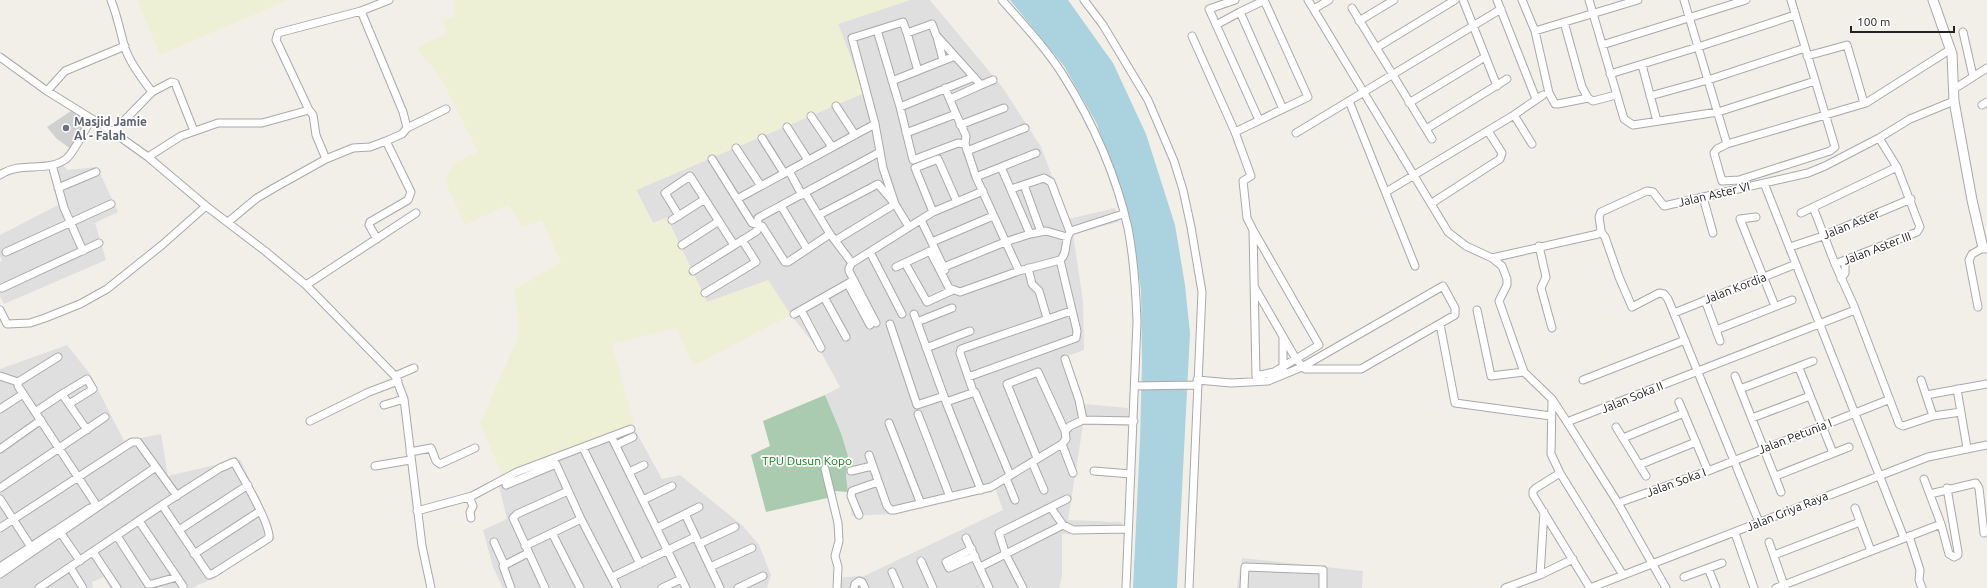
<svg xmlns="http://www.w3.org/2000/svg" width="1987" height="588" font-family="Ubuntu,sans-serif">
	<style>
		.residential { fill: #e0dfdf }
		.religious { fill: #d0d0d0 }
		.farmland { fill: #eef0d5 }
		.cemetery { fill: #aacbaf }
		.water { fill: #aad3df }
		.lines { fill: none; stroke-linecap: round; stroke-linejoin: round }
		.minor-casing { stroke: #a9a9a9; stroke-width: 9 }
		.tertiary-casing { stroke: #a9a9a9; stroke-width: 11 }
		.minor { stroke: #fff; stroke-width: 7 }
		.tertiary { stroke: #fff; stroke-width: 9 }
		.worship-dot { fill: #6b7280; stroke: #fff; stroke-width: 1.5 }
		.labels { text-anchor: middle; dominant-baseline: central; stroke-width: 3.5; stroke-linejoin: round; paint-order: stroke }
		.worship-label { font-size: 12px; font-weight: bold; fill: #5b616d; stroke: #fff; text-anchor: start }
		.street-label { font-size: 12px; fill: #222; stroke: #fff }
		.park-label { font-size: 12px; fill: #0c8416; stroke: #fff }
	</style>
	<rect width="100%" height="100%" fill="#f2efe9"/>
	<path class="residential" d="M 910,0 L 930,0 L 1003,88 L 1041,147 L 1068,219 L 1115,208 L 1119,222 L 1073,234 L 1083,301 L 1084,350 L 1068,356 L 1084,404 L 1128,408 L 1129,426 L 1083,425 L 1068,520 L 1122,522 L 1120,533 L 1062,534 L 1062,576 L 1059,588 L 833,588 L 834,578 L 864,576 L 1003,510 L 995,488 L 891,514 L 852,516 L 846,476 L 848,456 L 841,433 L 825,395 L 840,387 L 822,354 L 791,315 L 707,302 L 667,218 L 653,223 L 636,190 L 864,93 L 838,24 Z
		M 63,165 L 67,170 L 97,167 L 118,212 L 95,223 L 106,260 L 4,304 L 0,296 L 0,262 L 2,260 L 0,256 L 0,235 L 58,205 L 50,169 Z
		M 67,345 L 90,374 L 124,441 L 161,434 L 168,476 L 240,459 L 268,519 L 275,539 L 214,578 L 192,588 L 110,588 L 104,577 L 92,582 L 93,588 L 0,588 L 0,369 Z
		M 635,430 L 662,479 L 680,475 L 743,526 L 759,545 L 771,575 L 767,588 L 503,588 L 493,567 L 483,530 L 507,519 L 499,486 L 517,476 Z
		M 1242,558 L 1363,571 L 1362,588 L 1237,588 Z"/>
	<path class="religious" d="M 71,111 L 88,121 L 71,149 L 57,139 L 47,127 Z"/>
	<path class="farmland" d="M 137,0 L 288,0 L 160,55 Z
		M 453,0 L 910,0 L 838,24 L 864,93 L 636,190 L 653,223 L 667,218 L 707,302 L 768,280 L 791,315 L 693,366 L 676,328 L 612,344 L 634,423 L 502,475 L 480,423 L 519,335 L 515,289 L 561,262 L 542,220 L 522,227 L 508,205 L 465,225 L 445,181 L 454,163 L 478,152 L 441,78 L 416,48 L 447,33 L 442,20 L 455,16 Z"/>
	<path class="cemetery" d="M 825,395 L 841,433 L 848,456 L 846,476 L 848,492 L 835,491 L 836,496 L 766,512 L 751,455 L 770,446 L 763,421 Z"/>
	<path class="water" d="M 1010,0 L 1068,0 L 1113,63 L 1146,134 L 1175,225 L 1185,285 L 1190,333 L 1177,588 L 1133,588 L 1140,441 L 1142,361 L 1141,290 L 1130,220 L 1097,124 L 1064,66 Z"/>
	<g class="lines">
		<defs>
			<path id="minor" d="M 111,0 C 117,15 120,30 124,45 C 129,62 142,78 152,92
				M 1002,0 C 1023,24 1046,48 1063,75 C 1092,121 1116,175 1128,228 C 1134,259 1136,291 1137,322 L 1126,588
				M 1084,0 L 1103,25 L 1148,100 L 1174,161 L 1183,190 L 1191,227 L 1202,292 L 1189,588
				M 1235,0 L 1209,9 L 1259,120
				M 1308,0 L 1448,232 L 1466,246 L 1492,258 L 1502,266 L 1507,279 L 1507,285 L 1499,301 L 1524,372 L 1552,399 L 1567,422 L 1618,503 L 1666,588
				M 1463,0 L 1497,86
				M 1497,0 L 1536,99
				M 1522,0 L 1535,31 L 1549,93 L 1555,104 L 1558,104 L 1588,98
				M 1589,0 L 1624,119 L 1633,125 L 1718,112 L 1815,81
				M 1684,0 L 1727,144
				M 1791,0 L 1835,147 L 1830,151 L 1739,180 L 1722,181 L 1714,153 L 1717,149 L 1727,144 L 1866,103 L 1951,49
				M 1263,1 L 1240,12 L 1283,109
				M 1352,8 L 1432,139
				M 1314,9 L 1329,0
				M 1359,21 L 1394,0
				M 1564,22 L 1582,87 L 1588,98 L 1593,101 L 1616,95
				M 1216,25 L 1240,12
				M 877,30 L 900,107 L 913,160 L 958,143 L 965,144
				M 1535,31 L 1638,0
				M 1963,32 L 1973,76
				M 907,33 L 918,71
				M 1192,36 L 1235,132 L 1251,176 L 1243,181 L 1247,218 L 1253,230
				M 937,37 L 943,60
				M 1602,45 L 1746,0
				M 1376,48 L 1455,0
				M 1807,56 L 1847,45 L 1864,103
				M 0,57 L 47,91 L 113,132 L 148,157 L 206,206 L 265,251 L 306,285 L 395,376 L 404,399 L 422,546 L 431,588
				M 1642,65 L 1657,121
				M 1610,74 L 1698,47 L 1795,15
				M 892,81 L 955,56
				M 945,88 L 956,114
				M 1954,89 L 1987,68
				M 47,91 L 65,71 L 125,46
				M 1650,96 L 1708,80 L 1805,48
				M 950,99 L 981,85
				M 1349,101 L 1415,266
				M 1409,103 L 1485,57
				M 1982,105 L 1987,102
				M 836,106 L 855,135
				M 900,107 L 974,77
				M 309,110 L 276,40 L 278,33 L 361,11
				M 1514,115 L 1532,144
				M 811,116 L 832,147
				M 960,125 L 1004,108
				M 787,127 L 808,160
				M 407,128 L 446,109
				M 1426,129 L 1507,79
				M 113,132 L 152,92 L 171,82 L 175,83 L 194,131
				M 1235,132 L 1308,97 L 1264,0
				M 906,133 L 956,114 L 966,136 L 965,144 L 976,177 L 1019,271
				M 1296,133 L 1501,9
				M 762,138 L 784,173
				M 736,148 L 761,186
				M 967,151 L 1025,128
				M 148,157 L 181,136 L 218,123 L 262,123 L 309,110 L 313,115 L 316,135 L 326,159
				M 712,159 L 752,223 L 762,226 L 785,262 L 788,262 L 830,234
				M 52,165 L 64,208 L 83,251
				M 1001,167 L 1030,234 L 1046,231 L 1067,237
				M 789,171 L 802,195
				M 0,175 C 19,161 47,173 66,159 C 73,154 86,128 91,119
				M 976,177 L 1036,153
				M 1764,183 L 1904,538
				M 1024,185 L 1041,232
				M 58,188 L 96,172
				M 1011,189 L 1044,178 L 1051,182 L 1070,232
				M 1386,192 L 1514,115 L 1543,95
				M 805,193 L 830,234 L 852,263 L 933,212 L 983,191
				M 1703,197 L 1713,233
				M 737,199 L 875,124
				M 1432,203 L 1500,159 L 1502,153 L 1488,131
				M 781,206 L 807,249
				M 1813,207 L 1835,264 L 1854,306 L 1899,424 L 1903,426 L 1933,416 L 1961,412
				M 933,212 L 915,168 L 938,159 L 957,202
				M 1801,213 L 1897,167
				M 819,215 L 878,184 L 895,204 L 909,227
				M 679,216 L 665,193 L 690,176 L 734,245
				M 1756,217 L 1740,219 L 1775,306
				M 672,220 L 705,199
				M 921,220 L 945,270
				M 228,222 L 257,198 L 274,188 L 326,159 L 353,148 L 370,147 L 386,141 L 402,134 L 407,128 L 403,112 L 361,11 L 389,0
				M 1253,230 L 1319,345 L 1274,372 L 1256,376 Z
				M 1601,232 L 1605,237 L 1619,277 L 1632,307 L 1659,293 L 1664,294 L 1668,299 L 1759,522
				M 377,239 L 369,225 L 370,222 L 408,200 L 411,192 L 386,141
				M 836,240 L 895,204 L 883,168 L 875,124 L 852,38 L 903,22 L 907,33 L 932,24 L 936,35 L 981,85 L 993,80
				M 932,242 L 993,216
				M 682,245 L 719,221
				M 1539,246 L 1546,277 L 1541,288 L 1552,328
				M 1790,247 L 1823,236 L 1911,199
				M 6,252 L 111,204
				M 870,252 L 902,314
				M 1492,258 L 1598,234 L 1601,230 L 1599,217 L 1601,212 L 1647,191 L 1653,192 L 1664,206 L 1808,173 L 1825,166 L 1879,138 L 1910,119 L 1954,101
				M 852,263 L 849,268 L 849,271 L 876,323
				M 905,263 L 927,302 L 953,290
				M 1835,264 L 1917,232 L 1920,227 L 1897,167 L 1879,138
				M 896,267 L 930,251 L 949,288 L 960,292 L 1019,271 L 1060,260 C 1069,253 1063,239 1071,231 L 1123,214
				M 944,267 L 1005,242 L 1030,234
				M 1028,268 L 1032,284 L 1039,291 L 1047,318
				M 693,271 L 757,231 L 758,218 L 880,152
				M 1841,279 L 1845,273 L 1845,260
				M 848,284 L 870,325
				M 306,285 L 416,213
				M 2,288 L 99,243
				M 705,293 L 756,262 L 742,240
				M 1705,300 L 1720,341
				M 1978,307 L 1969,260 L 1972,254 L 1983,248
				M 0,310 L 7,324 L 30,323 L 45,318 L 80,304 L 107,289 L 162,245 L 206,206
				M 801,310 L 821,348
				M 1477,310 L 1491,376 L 1524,372
				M 1674,313 L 1796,264
				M 794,314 L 824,297
				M 914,314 L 917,322
				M 890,324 L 917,405 L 944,396
				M 1440,324 L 1455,403 L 1551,416
				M 1716,330 L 1792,300
				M 846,337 L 824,297 L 854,280
				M 926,348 L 970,331
				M 1065,359 L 1079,400 L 1083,420
				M 1283,368 L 1283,338
				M 1799,368 L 1833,453
				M 0,376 L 18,382 L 18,386 L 97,506 L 90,508 L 0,567
				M 395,376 L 414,368
				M 1735,376 L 1781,492
				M 968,377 L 1076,338 L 1077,331 L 1060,260
				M 1197,380 L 1231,383 L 1268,381 L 1302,367 L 1443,286 L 1455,308 L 1455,315 L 1361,369 L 1305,369 L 1296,359 L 1255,288
				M 1583,380 L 1685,340
				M 1921,380 L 1933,416
				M 18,382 L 58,357
				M 1135,386 L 1197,385
				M 972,388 L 960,353 L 961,349 L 1071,311
				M 1740,389 L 1813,361
				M 1957,389 L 1967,448
				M 62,394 L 87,379 L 93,389 L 69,404
				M 1926,395 L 1987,384
				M 1552,399 L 1551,454 L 1560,473 L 1623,575
				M 946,402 L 917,322 L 952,308
				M 1679,402 L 1708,471
				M 384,405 L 404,399
				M 0,409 L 23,394
				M 35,412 L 62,394 L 87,430
				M 918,414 L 950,497
				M 1752,418 L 1810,396
				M 310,421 L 369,392 L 398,381
				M 1567,422 L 1855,310
				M 889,423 L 921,504
				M 1616,427 L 1646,476
				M 1623,438 L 1684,413
				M 613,440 L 686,588
				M 1062,444 L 1073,473
				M 616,445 L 633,437
				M 0,449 L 41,420
				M 410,452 L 431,448 L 436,461 L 440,464 L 475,448
				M 585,452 L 640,564
				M 869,455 L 887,506 L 891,510 L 894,510 L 991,487 L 1062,444 L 1066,439 L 1065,431 L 1070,426 L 1083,420 L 1134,421
				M 1037,458 L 1007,384 L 1038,372 L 1065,431
				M 1032,462 L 1044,490
				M 1639,465 L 1696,442
				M 375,466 L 410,460
				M 156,467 L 177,496
				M 825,469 L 838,523 L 839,541 L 835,556 L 838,567 L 837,588
				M 851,471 L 872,466
				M 1094,471 L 1131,474
				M 629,472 L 644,465
				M 1560,473 L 1536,488 L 1533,491 L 1533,495 L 1590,588
				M 1776,476 L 1849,447
				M 1006,478 L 1015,500
				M 1924,479 L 1941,524 L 1949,554 L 1954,557 L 1958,555 L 1958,552 L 1947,488
				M 506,485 L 556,464 L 581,519 L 617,588
				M 0,488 L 105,417
				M 981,490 L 946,402 L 975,392 L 1010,475
				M 1930,494 L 1976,483 L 1979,488 L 1984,533
				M 469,497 L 473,506 L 470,512 L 471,518
				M 0,499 L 31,547
				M 643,500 L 672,486
				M 1618,503 L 1708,471 L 1888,400
				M 1051,508 L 1063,525
				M 1855,508 L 1871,551
				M 417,511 L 472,496 L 517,472 L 631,429
				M 685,514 L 720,588
				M 859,515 L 851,496 L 852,491 L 878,482
				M 139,521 L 183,586
				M 0,528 L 132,442 L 138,442 L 156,467 L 0,574
				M 657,528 L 699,507
				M 58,529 L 80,561
				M 179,530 L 248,485
				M 552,533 L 580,588
				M 1735,533 L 1754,588
				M 117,536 L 148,584 L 152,584 L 177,577
				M 1909,536 L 1920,570 L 1919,580 L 1922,588
				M 966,538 L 989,588
				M 494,542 L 504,564
				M 1769,542 L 1785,588
				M 699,544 L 735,527
				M 525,546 L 581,519
				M 972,549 L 946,562 L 949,568 L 975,556
				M 93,552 L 117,588
				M 194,554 L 260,511
				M 1774,555 L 1860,522
				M 921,561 L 933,588
				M 710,567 L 752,548
				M 980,567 L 1063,525 L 1073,530 L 1127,529
				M 1708,568 L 1716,588
				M 892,572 L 899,588
				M 1540,575 L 1544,512
				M 612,577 L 695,537
				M 1684,577 L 1722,563
				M 39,588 L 70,567
				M 83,588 L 70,567 L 162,505 L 220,468 L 234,462 C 241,474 271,525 269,538 L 214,573 L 209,575 L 162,505
				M 511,588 L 503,566 L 528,553
				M 545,588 L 513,518 L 517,514 L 568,491
				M 662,588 L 681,579
				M 738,588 L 763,576
				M 854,588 L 855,584 L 859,581 L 862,582 L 865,588
				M 1023,588 L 1006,555 L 999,533 L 1067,499
				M 1244,588 L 1245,567 L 1323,570 L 1323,588
				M 1505,588 L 1540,575 L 1573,559
				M 1590,588 L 1928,457 L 1987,445
				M 1776,588 L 1941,524"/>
			<path id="tertiary" d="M 1933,0 L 1952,54 L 1954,101 L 1972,200 L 1983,248 L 1987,248"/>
		</defs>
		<use href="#minor" class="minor-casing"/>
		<use href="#tertiary" class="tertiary-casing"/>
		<use href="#minor" class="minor"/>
		<use href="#tertiary" class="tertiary"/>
	</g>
	<circle class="worship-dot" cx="66" cy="128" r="4"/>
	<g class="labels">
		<g class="worship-label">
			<text x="74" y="121">Masjid Jamie<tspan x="74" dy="14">Al - Falah</tspan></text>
		</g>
		<g class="street-label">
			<text transform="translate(1714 194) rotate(-13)">Jalan Aster VI</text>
			<text transform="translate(1851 224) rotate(-22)">Jalan Aster</text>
			<text transform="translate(1877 248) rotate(-21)">Jalan Aster III</text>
			<text transform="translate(1735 288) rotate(-21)">Jalan Kordia</text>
			<text transform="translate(1632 397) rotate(-22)">Jalan Soka II</text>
			<text transform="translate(1795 436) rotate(-21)">Jalan Petunia I</text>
			<text transform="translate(1676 482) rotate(-20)">Jalan Soka I</text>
			<text transform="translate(1787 511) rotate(-22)">Jalan Griya Raya</text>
		</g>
		<g class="park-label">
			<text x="807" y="460">TPU Dusun Kopo</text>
		</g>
	</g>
	<path d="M1851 26v6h103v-6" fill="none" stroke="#222222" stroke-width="2"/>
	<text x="1857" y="26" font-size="12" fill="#222222" stroke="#ffffff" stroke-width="3" paint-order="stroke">100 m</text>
</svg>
